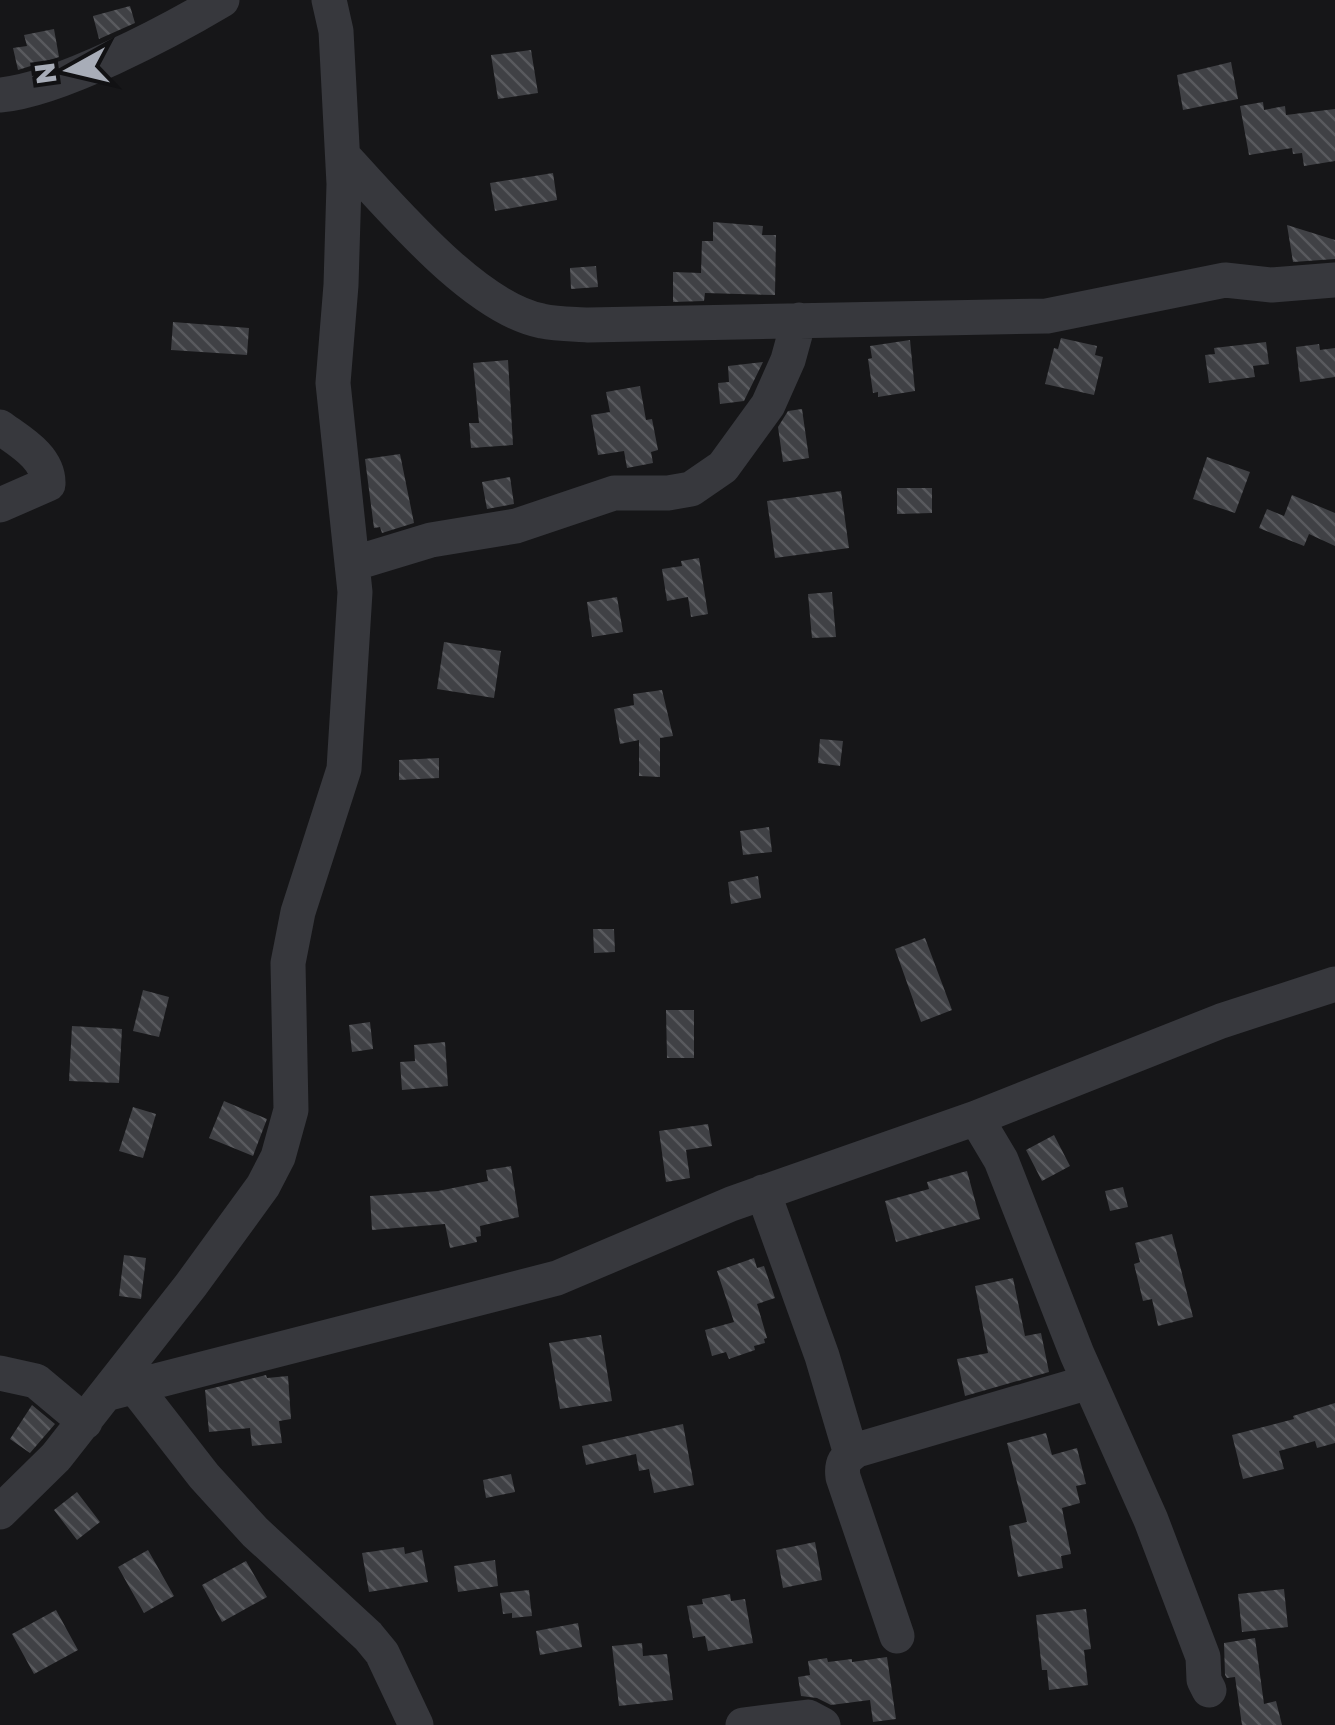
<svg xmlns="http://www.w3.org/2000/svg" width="1335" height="1725" font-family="'Golos Text',sans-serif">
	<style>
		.building { fill: url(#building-back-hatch) }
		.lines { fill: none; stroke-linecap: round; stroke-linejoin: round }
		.minor { stroke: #37383d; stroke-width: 35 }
	</style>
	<defs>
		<pattern id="building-back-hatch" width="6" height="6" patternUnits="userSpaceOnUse" patternTransform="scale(2.5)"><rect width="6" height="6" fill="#404145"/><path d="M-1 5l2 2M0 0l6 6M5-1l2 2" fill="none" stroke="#595a5e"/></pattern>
	</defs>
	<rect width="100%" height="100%" fill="#161618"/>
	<path class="building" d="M 130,6 L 135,23 L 99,39 L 93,16 Z
		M 54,29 L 59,57 L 18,70 L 13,48 L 27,46 L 24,35 Z
		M 531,50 L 538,93 L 498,99 L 491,55 Z
		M 1231,62 L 1238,99 L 1183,110 L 1177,75 Z
		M 1263,102 L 1264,110 L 1285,106 L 1286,115 L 1335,109 L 1335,161 L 1304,166 L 1302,153 L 1293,154 L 1292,148 L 1249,155 L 1240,106 Z
		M 553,173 L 557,200 L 495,211 L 490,183 Z
		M 713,222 L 763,226 L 762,235 L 776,235 L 775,295 L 705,293 L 704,301 L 673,302 L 673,272 L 701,273 L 702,241 L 713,241 Z
		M 1287,225 L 1335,240 L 1335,259 L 1293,262 Z
		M 596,266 L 598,287 L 571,289 L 570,268 Z
		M 173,322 L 249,328 L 247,355 L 171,350 Z
		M 1061,338 L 1097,346 L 1095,355 L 1103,357 L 1094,395 L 1045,384 L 1054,348 L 1058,349 Z
		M 910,340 L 915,391 L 878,397 L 878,392 L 873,393 L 868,359 L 872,358 L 870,346 Z
		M 1266,342 L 1269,364 L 1253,366 L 1255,377 L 1209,383 L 1205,355 L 1215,354 L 1214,348 Z
		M 1319,344 L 1320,350 L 1335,348 L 1335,377 L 1300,382 L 1296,347 Z
		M 508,360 L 513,445 L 471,448 L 469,423 L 479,423 L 473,363 Z
		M 763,362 L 744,401 L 720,404 L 718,383 L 729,382 L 728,366 Z
		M 640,386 L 646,420 L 652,419 L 658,450 L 651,452 L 653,463 L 627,468 L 624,451 L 598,455 L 591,415 L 610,412 L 606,392 Z
		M 802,409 L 809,458 L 783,462 L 778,427 L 788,411 Z
		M 400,454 L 414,523 L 382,533 L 380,527 L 374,528 L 365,459 Z
		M 1207,457 L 1250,472 L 1235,513 L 1193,499 Z
		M 510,477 L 514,504 L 487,509 L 482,482 Z
		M 897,488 L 932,488 L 932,513 L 897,514 Z
		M 841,491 L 849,548 L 775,558 L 767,501 Z
		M 1292,495 L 1335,513 L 1335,546 L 1309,534 L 1304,546 L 1259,528 L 1267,509 L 1284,516 Z
		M 699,558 L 708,614 L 691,617 L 688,597 L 667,601 L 662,569 L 682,566 L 681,561 Z
		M 832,592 L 836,637 L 812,638 L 808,594 Z
		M 617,597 L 623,632 L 592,637 L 587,602 Z
		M 444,642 L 501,651 L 494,698 L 437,689 Z
		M 662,690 L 673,736 L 660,738 L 660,777 L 639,776 L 639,740 L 620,744 L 614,709 L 634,705 L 633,694 Z
		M 820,739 L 843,741 L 840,766 L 818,763 Z
		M 439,758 L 439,778 L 399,780 L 399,760 Z
		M 769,827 L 772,852 L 743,855 L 740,831 Z
		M 758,876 L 761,898 L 731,904 L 728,882 Z
		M 593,929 L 614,929 L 615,952 L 594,953 Z
		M 925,938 L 952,1010 L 921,1022 L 895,949 Z
		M 143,990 L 169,997 L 159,1037 L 133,1031 Z
		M 666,1010 L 694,1010 L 694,1058 L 667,1058 Z
		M 370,1022 L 373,1049 L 352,1052 L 349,1025 Z
		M 72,1026 L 122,1029 L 119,1083 L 69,1081 Z
		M 445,1042 L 448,1086 L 402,1090 L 400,1062 L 415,1061 L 414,1045 Z
		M 224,1101 L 267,1119 L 253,1156 L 209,1138 Z
		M 133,1107 L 156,1114 L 143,1158 L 119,1151 Z
		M 708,1124 L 712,1146 L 686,1150 L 690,1178 L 666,1182 L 659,1131 Z
		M 1054,1135 L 1070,1166 L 1042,1181 L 1026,1150 Z
		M 511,1166 L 519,1217 L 480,1226 L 481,1236 L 476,1237 L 477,1242 L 450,1248 L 445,1224 L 372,1230 L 370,1196 L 438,1191 L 488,1181 L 486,1170 Z
		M 967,1171 L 980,1219 L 896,1242 L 885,1201 L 929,1189 L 927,1182 Z
		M 1123,1187 L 1128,1207 L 1110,1211 L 1105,1191 Z
		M 1172,1234 L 1193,1317 L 1158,1326 L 1152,1299 L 1143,1301 L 1134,1264 L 1140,1262 L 1135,1243 Z
		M 124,1255 L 146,1258 L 141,1299 L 119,1296 Z
		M 754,1258 L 757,1268 L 764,1266 L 775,1298 L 757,1304 L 767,1338 L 764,1339 L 765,1343 L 754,1346 L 755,1350 L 729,1359 L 726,1352 L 712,1356 L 705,1330 L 734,1322 L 717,1271 Z
		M 1013,1278 L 1025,1336 L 1041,1333 L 1049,1372 L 965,1396 L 957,1359 L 988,1353 L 975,1286 Z
		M 601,1335 L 612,1401 L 560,1409 L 549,1343 Z
		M 266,1375 L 267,1378 L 288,1376 L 291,1419 L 279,1421 L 282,1443 L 252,1446 L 250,1428 L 209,1432 L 205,1390 Z
		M 1335,1403 L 1335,1443 L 1317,1448 L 1315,1441 L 1279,1451 L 1284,1469 L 1243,1479 L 1232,1435 L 1294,1419 L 1293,1416 Z
		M 32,1405 L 55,1424 L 30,1453 L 10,1439 Z
		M 683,1424 L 694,1485 L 654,1493 L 649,1469 L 639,1471 L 636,1454 L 586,1465 L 582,1446 Z
		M 1046,1433 L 1052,1455 L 1077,1448 L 1086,1484 L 1076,1486 L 1080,1503 L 1062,1508 L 1071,1554 L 1061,1556 L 1063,1568 L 1018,1577 L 1009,1526 L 1027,1522 L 1007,1443 Z
		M 511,1474 L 515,1492 L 486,1498 L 483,1480 Z
		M 77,1492 L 100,1522 L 77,1540 L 54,1510 Z
		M 815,1542 L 822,1580 L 783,1588 L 776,1550 Z
		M 404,1547 L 405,1554 L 422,1550 L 428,1582 L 369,1592 L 362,1553 Z
		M 148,1550 L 174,1596 L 144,1613 L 118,1567 Z
		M 495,1560 L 498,1586 L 458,1592 L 454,1566 Z
		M 246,1561 L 267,1597 L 222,1622 L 202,1585 Z
		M 1284,1589 L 1288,1627 L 1242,1632 L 1238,1594 Z
		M 529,1590 L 532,1616 L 512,1618 L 512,1613 L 503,1614 L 500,1593 Z
		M 730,1594 L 731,1601 L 745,1599 L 753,1643 L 708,1651 L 705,1636 L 693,1638 L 687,1606 L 703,1604 L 702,1599 Z
		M 1086,1609 L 1091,1649 L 1084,1650 L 1088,1685 L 1049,1690 L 1047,1670 L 1042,1670 L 1036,1615 Z
		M 56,1610 L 78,1650 L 34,1674 L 12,1634 Z
		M 578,1623 L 582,1647 L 540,1655 L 536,1631 Z
		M 1255,1638 L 1264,1704 L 1276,1701 L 1282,1725 L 1242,1725 L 1235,1677 L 1227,1678 L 1225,1675 L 1224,1643 Z
		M 642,1643 L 643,1656 L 667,1654 L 673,1700 L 619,1706 L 612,1646 Z
		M 887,1657 L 896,1719 L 873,1722 L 870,1700 L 831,1705 L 817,1698 L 801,1696 L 798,1677 L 810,1675 L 808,1661 L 827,1658 L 828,1662 L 852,1659 L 852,1662 Z"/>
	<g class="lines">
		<path class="minor" d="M 0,95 C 59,90 170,31 222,0
			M 343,156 C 390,206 474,308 542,321 C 556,324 573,324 588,325 L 1047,316 L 1225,280 L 1272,285 L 1335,280
			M 0,427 C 19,441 49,457 48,484 L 0,505
			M 352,564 L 431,540 L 516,526 L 614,493 L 668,493 L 691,489 L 723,467 L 768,405 L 788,360 L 799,320
			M 976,1118 L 1001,1160 L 1077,1354 L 1151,1520 L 1203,1657 L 1204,1680 L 1209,1690
			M 763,1192 L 822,1356 L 851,1454
			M 0,1373 L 36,1381 L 85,1422
			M 134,1386 L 204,1476 L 255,1532 L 368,1636 L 382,1653 L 416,1725
			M 109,1393 L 557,1278 L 731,1204 L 976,1118 L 1221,1021 L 1335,984
			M 0,1512 L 56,1457 L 191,1285 L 263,1186 L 278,1157 L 291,1110 L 288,963 L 298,912 L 344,769 L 355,592 L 333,383 L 341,285 L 344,184 L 336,31 L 329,0
			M 897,1636 L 843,1477 C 841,1463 845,1458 857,1450 L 1089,1382
			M 743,1725 L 808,1717 L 823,1725"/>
	</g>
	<g transform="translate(70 70) rotate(262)" stroke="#111113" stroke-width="8" paint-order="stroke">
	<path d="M0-8L18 38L0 25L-18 38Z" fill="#a8adb8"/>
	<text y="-15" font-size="28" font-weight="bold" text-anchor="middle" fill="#a8adb8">N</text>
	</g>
</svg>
